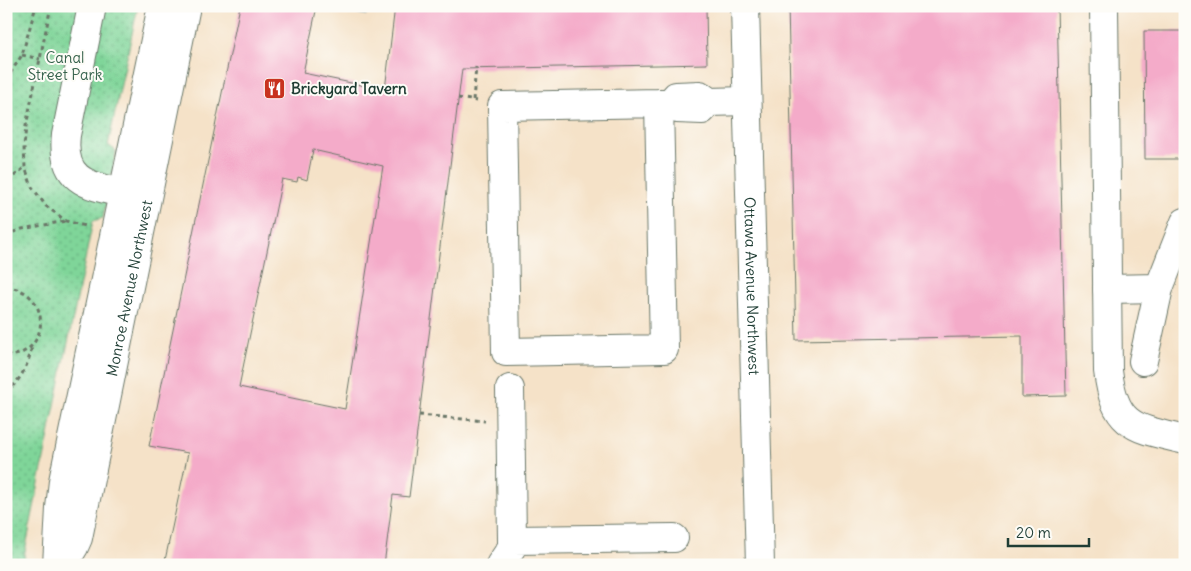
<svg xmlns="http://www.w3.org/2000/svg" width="1191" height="571" font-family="Delius,sans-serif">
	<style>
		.grass { fill: url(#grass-dots); stroke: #4f8966 }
		.water { fill: #64bde1; stroke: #427d8a }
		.building { fill: #f4abc9; fill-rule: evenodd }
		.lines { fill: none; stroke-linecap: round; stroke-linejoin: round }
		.minor-casing { stroke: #6a7768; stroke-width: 30 }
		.major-casing { stroke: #6a7768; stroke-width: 30 }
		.path { stroke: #6a7768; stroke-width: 3; stroke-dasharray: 4 4; stroke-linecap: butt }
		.minor { stroke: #fff; stroke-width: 28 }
		.major { stroke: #fff; stroke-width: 28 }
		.labels { text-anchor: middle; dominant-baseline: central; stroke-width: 4; stroke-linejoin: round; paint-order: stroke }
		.park-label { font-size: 15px; fill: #37634d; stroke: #fdfcf7 }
		.poi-label { font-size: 15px; font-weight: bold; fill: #1f3d34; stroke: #fdfcf7; text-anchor: start }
		.street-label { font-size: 15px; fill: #1f3d34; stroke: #fdfcf7 }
	</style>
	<defs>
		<pattern id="grass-dots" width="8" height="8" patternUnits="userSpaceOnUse" patternTransform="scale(1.25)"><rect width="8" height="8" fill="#7fd599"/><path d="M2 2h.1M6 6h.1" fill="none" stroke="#67ae7e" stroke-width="1.8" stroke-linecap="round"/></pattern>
	</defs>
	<rect width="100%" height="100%" fill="#fdfcf7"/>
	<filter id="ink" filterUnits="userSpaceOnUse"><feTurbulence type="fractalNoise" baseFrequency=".02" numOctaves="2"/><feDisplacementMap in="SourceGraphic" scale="10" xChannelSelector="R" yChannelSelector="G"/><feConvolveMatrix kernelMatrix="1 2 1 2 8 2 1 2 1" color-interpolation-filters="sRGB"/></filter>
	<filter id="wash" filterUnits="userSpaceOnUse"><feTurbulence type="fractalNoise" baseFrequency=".0096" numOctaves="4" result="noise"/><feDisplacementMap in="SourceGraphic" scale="20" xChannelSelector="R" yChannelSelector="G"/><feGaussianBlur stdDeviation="1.12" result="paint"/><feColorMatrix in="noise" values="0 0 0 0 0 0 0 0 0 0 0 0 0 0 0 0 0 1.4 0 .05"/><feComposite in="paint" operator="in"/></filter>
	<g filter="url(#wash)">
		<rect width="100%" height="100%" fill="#f5e2c8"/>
		<path class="grass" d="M 6,6 L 138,6 L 108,145 L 116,151 L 103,218 L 93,221 L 24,556 L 27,565 L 6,565 Z"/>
		<path class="water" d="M 345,6 L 367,6 L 366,15 L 344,10 Z"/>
		<g id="blocks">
			<path class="building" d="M 240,6 L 317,6 L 303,73 L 385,90 L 395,6 L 706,6 L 707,64 L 462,69 L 409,497 L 393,495 L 384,565 L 164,565 L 188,453 L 149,446 ZM 313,150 L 383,166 L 345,409 L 239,387 L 282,179 L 297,182 L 298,177 L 307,180 Z
				M 788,6 L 1057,6 L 1066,396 L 1022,397 L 1022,336 L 796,340 Z
				M 1144,31 L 1185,31 L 1185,159 L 1145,159 Z"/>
		</g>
	</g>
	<g filter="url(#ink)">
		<use href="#blocks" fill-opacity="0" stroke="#6a7768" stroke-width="1"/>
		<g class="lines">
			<defs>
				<g id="minor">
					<path d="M 92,6 L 66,135 C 61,180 86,185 122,193"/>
					<path id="s1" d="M 745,6 L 760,565"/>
					<path d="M 1104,6 L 1108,371 C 1115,428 1135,428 1185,440"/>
					<path d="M 709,102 L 700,95 L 676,96 L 670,103 L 677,109 L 702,110 L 709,102 L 747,101"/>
					<path d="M 659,103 L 664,349 L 506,352 L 502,106 L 659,103 L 670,103"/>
					<path d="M 1107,289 L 1159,288 L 1185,222"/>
					<path d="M 1143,361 L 1159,288"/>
					<path d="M 510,389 L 512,540"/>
					<path d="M 500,565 L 512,547 L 512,540 L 674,538"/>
				</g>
				<g id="major">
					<path d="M 57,565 L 60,508 L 63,481 L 162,6"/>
					<path id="s2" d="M 63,565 L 74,547 L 78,538 L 186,6"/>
				</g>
			</defs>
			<use href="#minor" class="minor-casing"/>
			<use href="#major" class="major-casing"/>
			<path class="path" d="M 51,6 L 26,126 L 24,147 L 25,167 L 32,187 L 46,206 L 66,221 L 85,226
				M 22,55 L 40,59
				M 6,80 L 22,55 L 36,6
				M 458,98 L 477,101
				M 473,100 L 476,67
				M 6,190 L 13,177 L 25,167
				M 6,235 L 22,229 L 66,221
				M 6,287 C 53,290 51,356 6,356
				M 6,371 L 8,390
				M 6,392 C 21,380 28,366 32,346
				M 419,415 L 485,421"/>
			<use href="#minor" class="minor"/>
			<use href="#major" class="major"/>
		</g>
	</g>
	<defs>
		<symbol id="restaurant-square" viewBox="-11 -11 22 22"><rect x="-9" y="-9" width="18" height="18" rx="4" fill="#c8321e" stroke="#fdfcf7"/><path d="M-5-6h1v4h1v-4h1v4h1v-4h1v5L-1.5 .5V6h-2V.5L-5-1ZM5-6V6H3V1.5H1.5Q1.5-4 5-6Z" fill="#fff"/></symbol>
	</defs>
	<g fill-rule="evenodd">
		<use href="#restaurant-square" x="262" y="76" width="25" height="25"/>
	</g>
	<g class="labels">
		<g class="park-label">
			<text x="65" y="57">Canal<tspan x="65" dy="17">Street Park</tspan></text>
		</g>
		<g class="poi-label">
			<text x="291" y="88">Brickyard Tavern</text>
		</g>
		<g class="street-label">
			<text stroke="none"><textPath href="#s1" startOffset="280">Ottawa Avenue Northwest</textPath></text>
			<text stroke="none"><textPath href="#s2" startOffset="286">Monroe Avenue Northwest</textPath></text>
		</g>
	</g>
	<rect width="1191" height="571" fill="none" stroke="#fdfcf7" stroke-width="25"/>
	<path d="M1008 538v8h81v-8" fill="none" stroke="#1f3d34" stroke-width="2.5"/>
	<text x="1016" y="538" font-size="15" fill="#1f3d34" stroke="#fdfcf7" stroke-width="4" paint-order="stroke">20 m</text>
</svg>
